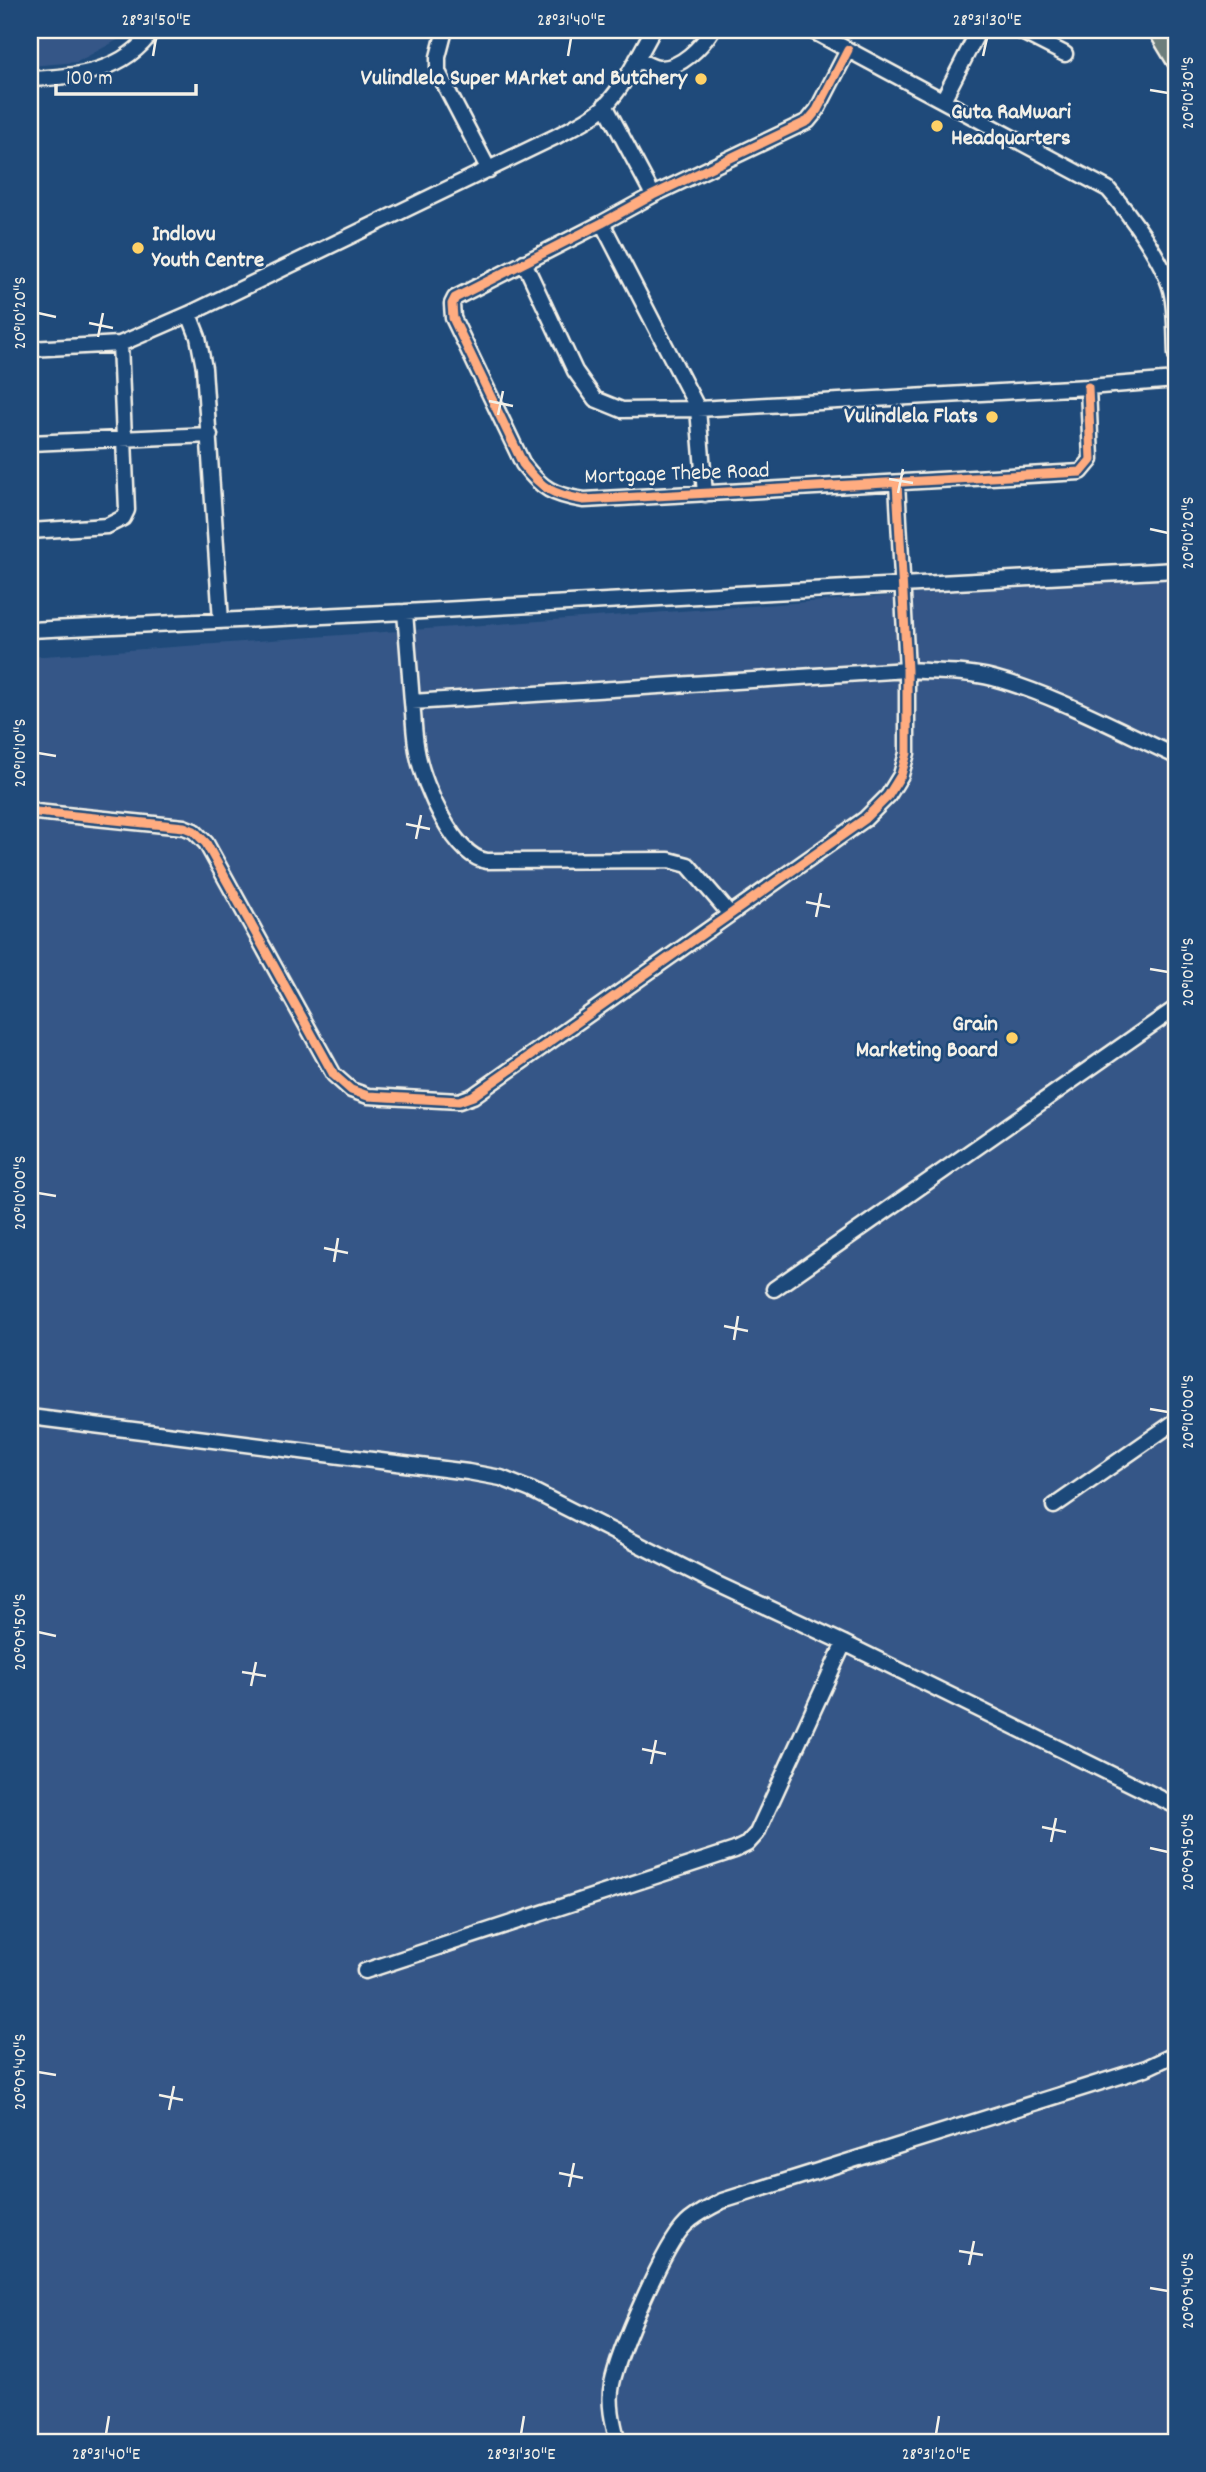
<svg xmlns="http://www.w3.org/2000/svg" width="1206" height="2472" font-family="Dekko,sans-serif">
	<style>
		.built { fill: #345787 }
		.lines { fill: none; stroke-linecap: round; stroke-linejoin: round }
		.minor-casing { stroke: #f4f1e8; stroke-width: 19 }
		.major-casing { stroke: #f4f1e8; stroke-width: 23 }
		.minor { stroke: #1f4a7a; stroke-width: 14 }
		.major { stroke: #6c7e7c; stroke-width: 18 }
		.cycleway-casing { stroke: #1f4a7a; stroke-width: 13 }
		.cycleway { stroke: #ffac80; stroke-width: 9 }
		.ticks { fill: none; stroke: #f4f1e8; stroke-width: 2.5 }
		.poi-dot { fill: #ffd166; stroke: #1f4a7a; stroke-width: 2.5 }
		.labels { text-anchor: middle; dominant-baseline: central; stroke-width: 5; stroke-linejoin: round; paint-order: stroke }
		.poi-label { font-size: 23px; font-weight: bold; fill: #f4f1e8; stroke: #1f4a7a; text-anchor: end }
		.street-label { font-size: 23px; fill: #f4f1e8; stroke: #1f4a7a }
		.neatline { fill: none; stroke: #f4f1e8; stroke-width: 2.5 }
		.ticks-label { font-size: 18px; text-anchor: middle; fill: #f4f1e8 }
	</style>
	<rect width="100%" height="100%" fill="#1f4a7a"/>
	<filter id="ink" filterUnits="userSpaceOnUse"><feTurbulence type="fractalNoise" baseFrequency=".0143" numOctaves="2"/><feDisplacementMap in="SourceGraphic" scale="14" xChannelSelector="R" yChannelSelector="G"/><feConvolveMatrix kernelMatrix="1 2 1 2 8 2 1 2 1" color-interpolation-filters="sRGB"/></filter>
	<g filter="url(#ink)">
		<path class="built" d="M 30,30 L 136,30 L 77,62 L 30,66 Z
			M 1176,576 L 1176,2442 L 30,2442 L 30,657 Z"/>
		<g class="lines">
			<defs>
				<path id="minor" d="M 445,30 L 438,57 L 438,72 L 489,170
					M 811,30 L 1108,189 C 1129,213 1163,260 1171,290 C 1176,311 1175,334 1176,355
					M 1018,30 L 1065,54
					M 848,50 L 817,110 L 808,121 L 653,195 L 602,223 L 455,298 L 452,304 L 453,318 L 523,464 C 542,489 553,495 584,500 L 1081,472 L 1091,460 L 1088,387
					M 637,59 C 643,62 651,67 658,68 C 680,70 702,46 712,30
					M 30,79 C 76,77 125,72 153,30
					M 943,100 L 979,30
					M 605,105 L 653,195
					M 602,223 L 698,409 L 705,494
					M 524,262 L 575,371 L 595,399 L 622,410 L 698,409 L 1088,387 L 1176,380
					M 189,314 L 198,337 L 204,368 L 221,621
					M 30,349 L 120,344 L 189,314 L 557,136 C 573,127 592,119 605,106 C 625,85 639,55 653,30
					M 30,443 L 210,435
					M 30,531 L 107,526 L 123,518 L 127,510 L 120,344
					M 405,612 L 412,702 L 907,670 C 936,672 966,671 993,678 C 1053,694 1119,730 1176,756
					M 30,630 L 405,612 L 1176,570
					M 412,702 C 414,720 414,739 418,756 C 424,785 454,857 487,861 L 669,860 L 688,865 L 730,914
					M 30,808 L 36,812 L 184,827 L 194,831 L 206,843 L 334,1075 L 351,1090 L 368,1096 L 459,1101 L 473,1096 L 865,819 L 888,796 L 901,775 L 907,753 L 907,670 L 897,483
					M 774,1289 L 1176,1008
					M 30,1417 L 468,1472 L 501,1478 L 531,1490 L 713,1582 L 844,1643 L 1176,1806
					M 1054,1506 L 1176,1421
					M 365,1971 L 735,1850 L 747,1844 L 757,1833 L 844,1643
					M 618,2442 C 613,2423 608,2403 612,2384 C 618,2353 664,2245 686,2224 C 696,2214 710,2208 722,2201 L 1146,2068 L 1176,2054"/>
				<path id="major" d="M 1158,30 L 1176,60"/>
			</defs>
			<use href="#minor" class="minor-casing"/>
			<use href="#major" class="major-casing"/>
			<use href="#minor" class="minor"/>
			<use href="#major" class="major"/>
			<defs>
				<path id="cycleway" d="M 848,50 L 817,110 L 808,121 L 653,195 L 602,223 L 455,298 L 452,304 L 453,318 L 523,464 C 542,489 553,495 584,500 L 1081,472 L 1091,460 L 1088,387
					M 30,808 L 36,812 L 184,827 L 194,831 L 206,843 L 334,1075 L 351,1090 L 368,1096 L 459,1101 L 473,1096 L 865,819 L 888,796 L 901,775 L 907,753 L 907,670 L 897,483"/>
			</defs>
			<use href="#cycleway" class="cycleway-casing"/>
			<use href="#cycleway" class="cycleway"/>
		</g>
	</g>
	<path class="ticks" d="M 153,56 L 156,38M 568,56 L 571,38M 983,56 L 987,38M 1150,90 L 1168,93M 38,313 L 56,317M 89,323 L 113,328M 98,337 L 103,313M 489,401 L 513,406M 498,415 L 503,391M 889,479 L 913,483M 898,493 L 903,469M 1150,529 L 1168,533M 38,753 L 56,756M 406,824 L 430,829M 416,839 L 421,815M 806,902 L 830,907M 816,917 L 821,893M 1150,969 L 1168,972M 38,1193 L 56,1196M 324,1248 L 348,1253M 334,1262 L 338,1238M 724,1326 L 748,1331M 734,1340 L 738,1316M 1150,1409 L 1168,1412M 38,1632 L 56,1636M 242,1672 L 266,1676M 251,1686 L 256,1662M 642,1749 L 666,1754M 651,1764 L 656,1740M 1042,1827 L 1066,1832M 1051,1842 L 1056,1818M 1150,1848 L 1168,1852M 38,2072 L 56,2075M 159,2095 L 183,2100M 169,2110 L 174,2086M 559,2173 L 583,2178M 569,2187 L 574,2163M 959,2251 L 983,2255M 969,2265 L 974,2241M 1150,2288 L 1168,2291M 106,2434 L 109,2416M 521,2434 L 524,2416M 936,2434 L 939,2416"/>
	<g class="poi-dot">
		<circle cx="701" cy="79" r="7"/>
		<circle cx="937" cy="126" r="7"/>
		<circle cx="138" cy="248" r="7"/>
		<circle cx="992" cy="417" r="7"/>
		<circle cx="1012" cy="1038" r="7"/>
	</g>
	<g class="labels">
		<g class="poi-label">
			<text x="687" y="79">Vulindlela Super MArket and Butchery</text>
			<text x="951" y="113" text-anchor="start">Guta RaMwari<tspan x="951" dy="26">Headquarters</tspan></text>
			<text x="152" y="235" text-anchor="start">Indlovu<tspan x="152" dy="26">Youth Centre</tspan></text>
			<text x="978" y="417">Vulindlela Flats</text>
			<text x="998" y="1025">Grain<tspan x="998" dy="26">Marketing Board</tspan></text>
		</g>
		<g class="street-label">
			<text transform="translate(677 475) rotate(-2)">Mortgage Thebe Road</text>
		</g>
	</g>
	<rect width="1206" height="2472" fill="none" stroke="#1f4a7a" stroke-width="77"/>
	<path d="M56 84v10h140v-10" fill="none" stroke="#f4f1e8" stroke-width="3.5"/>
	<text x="66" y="84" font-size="21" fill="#f4f1e8" stroke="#1f4a7a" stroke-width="5" paint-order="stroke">100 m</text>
	<rect x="38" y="38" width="1130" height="2396" class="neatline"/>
	<g class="ticks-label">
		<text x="156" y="25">28°31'50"E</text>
		<text x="571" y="25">28°31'40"E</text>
		<text x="987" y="25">28°31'30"E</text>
		<text transform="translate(1187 93) rotate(-90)" y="6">20°10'30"S</text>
		<text transform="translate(19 313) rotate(-90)" y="6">20°10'20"S</text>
		<text transform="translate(1187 533) rotate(-90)" y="6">20°10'20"S</text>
		<text transform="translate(19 753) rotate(-90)" y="6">20°10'10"S</text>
		<text transform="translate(1187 972) rotate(-90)" y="6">20°10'10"S</text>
		<text transform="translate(19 1193) rotate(-90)" y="6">20°10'00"S</text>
		<text transform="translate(1187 1412) rotate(-90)" y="6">20°10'00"S</text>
		<text transform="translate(19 1632) rotate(-90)" y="6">20°09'50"S</text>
		<text transform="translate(1187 1852) rotate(-90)" y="6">20°09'50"S</text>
		<text transform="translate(19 2072) rotate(-90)" y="6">20°09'40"S</text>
		<text transform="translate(1187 2291) rotate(-90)" y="6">20°09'40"S</text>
		<text x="106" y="2459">28°31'40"E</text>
		<text x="521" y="2459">28°31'30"E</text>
		<text x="936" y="2459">28°31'20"E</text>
	</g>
</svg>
